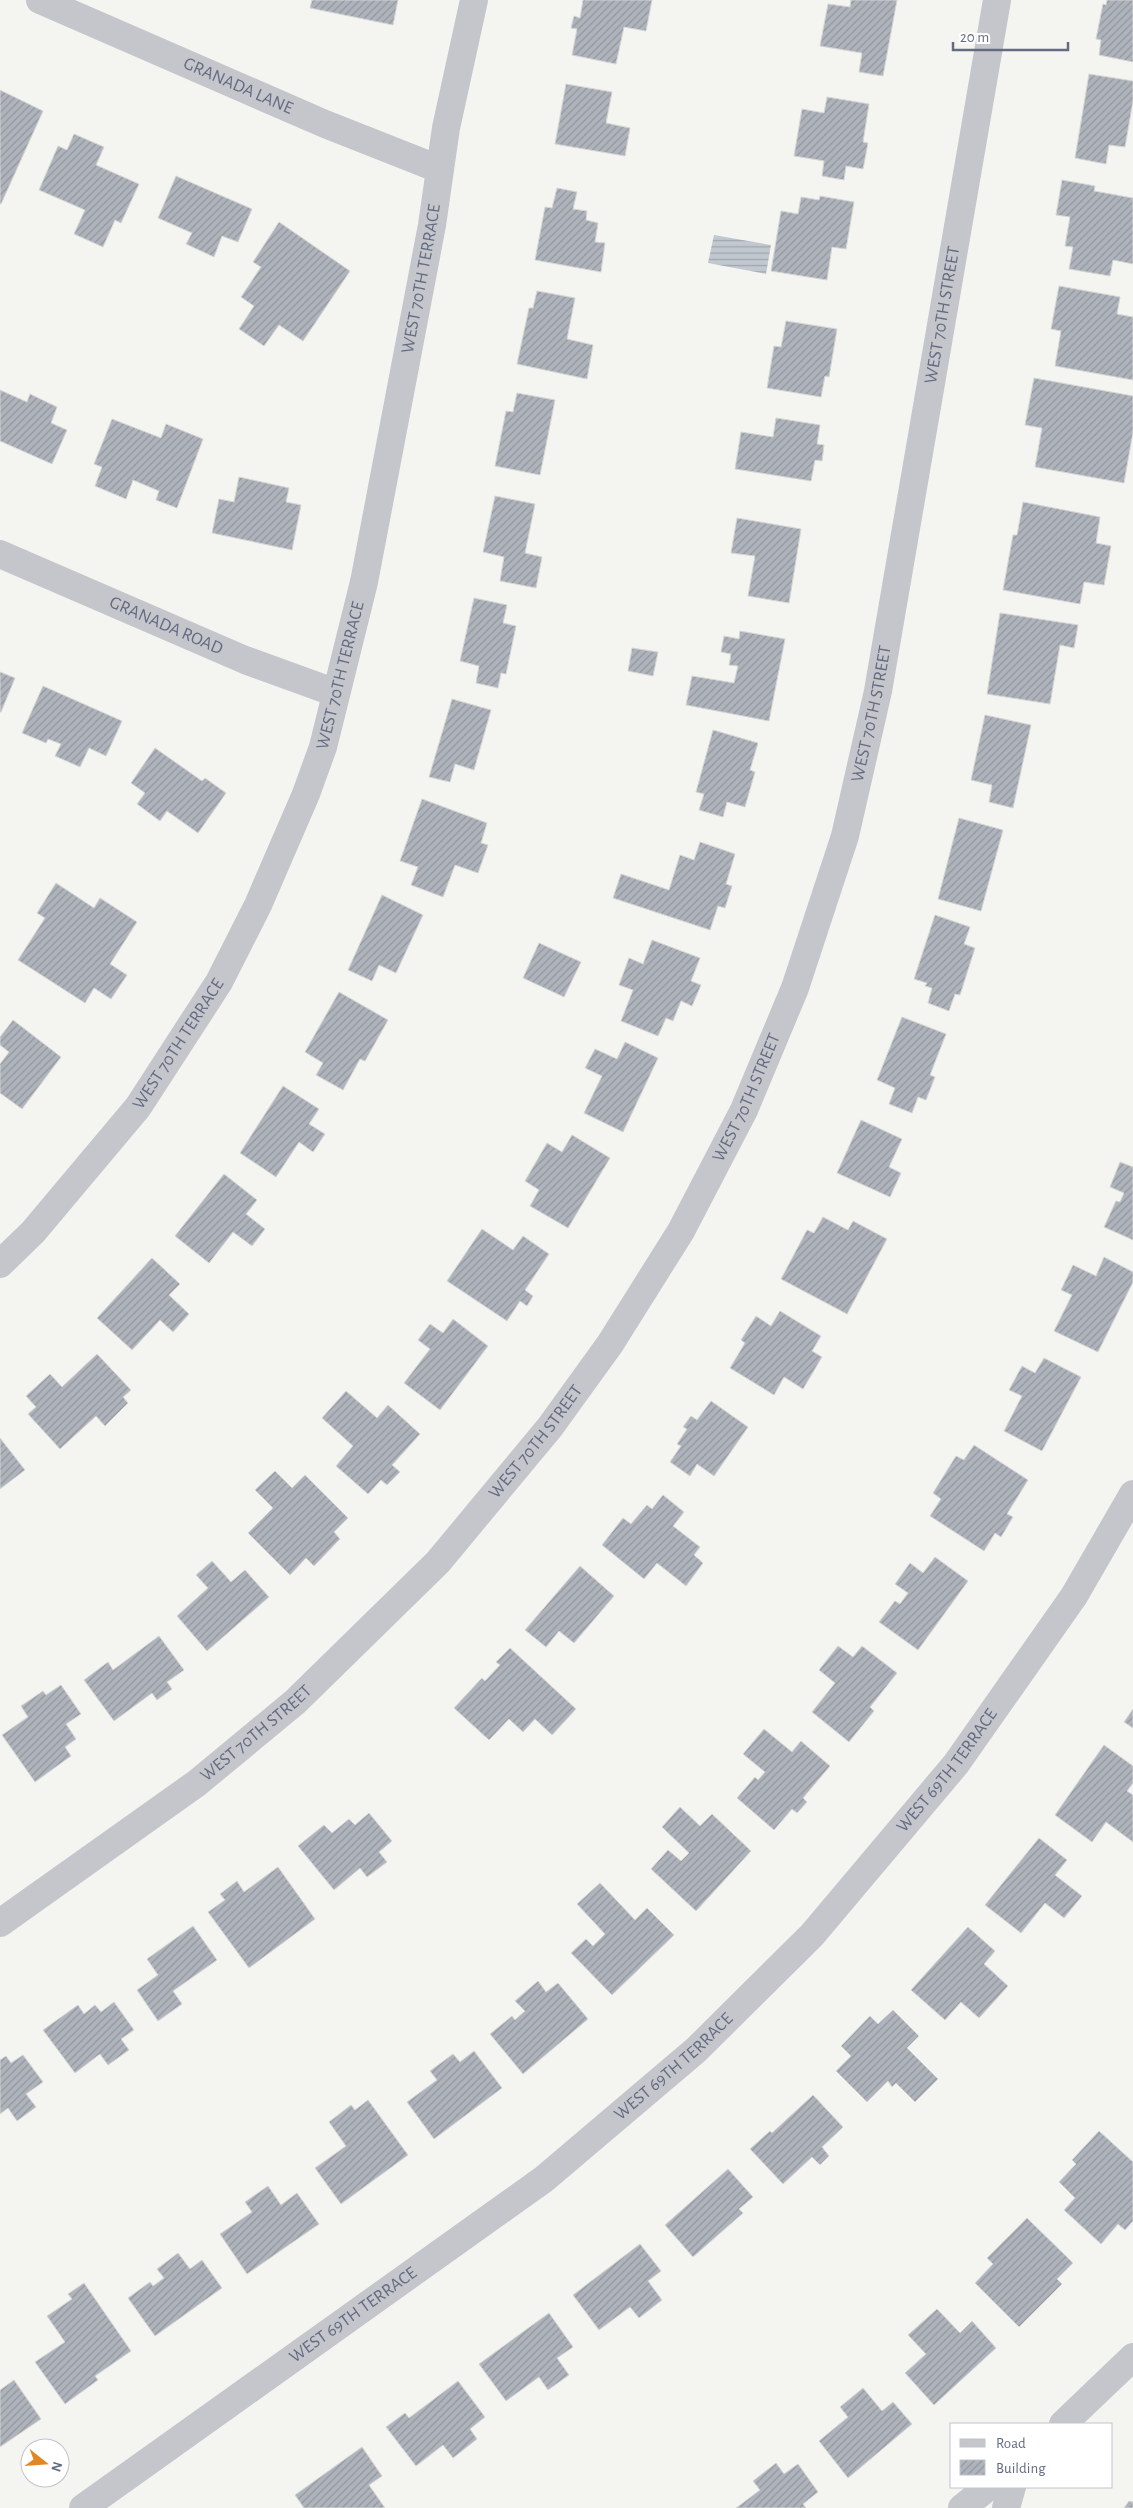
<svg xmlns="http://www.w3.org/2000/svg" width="1133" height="2508" font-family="'Alegreya Sans',sans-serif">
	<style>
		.water { fill: url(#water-rules) }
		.building { fill: url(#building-hatch); stroke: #d5d6d4 }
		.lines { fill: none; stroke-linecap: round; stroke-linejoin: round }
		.minor { stroke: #c5c6cb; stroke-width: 28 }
		.labels { text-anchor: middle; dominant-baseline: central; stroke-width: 5; stroke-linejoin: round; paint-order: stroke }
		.street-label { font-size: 18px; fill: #646c82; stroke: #fff }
	</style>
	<defs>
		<pattern id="water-rules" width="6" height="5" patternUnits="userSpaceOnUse" patternTransform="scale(1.25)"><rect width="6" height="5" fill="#c2c8cf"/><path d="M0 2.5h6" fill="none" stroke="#a1a6ad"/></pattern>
		<pattern id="building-hatch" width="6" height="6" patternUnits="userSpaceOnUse" patternTransform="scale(1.25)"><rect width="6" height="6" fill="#afb3bb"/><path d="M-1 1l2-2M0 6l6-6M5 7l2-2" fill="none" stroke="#92969d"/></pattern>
	</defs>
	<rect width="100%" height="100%" fill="#f4f5f1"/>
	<path class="water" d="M 714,235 L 771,245 L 766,274 L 708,263 Z"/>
	<path class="building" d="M 312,0 L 398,0 L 393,25 L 310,8 Z
		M 583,0 L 652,0 L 646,31 L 624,27 L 616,64 L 572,55 L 577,29 L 571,28 L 574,16 L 580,18 Z
		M 851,0 L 897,0 L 883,76 L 859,72 L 862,53 L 820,46 L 828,4 L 850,7 Z
		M 1107,0 L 1133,0 L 1133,62 L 1099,55 L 1101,40 L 1096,39 L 1103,4 L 1106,5 Z
		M 1089,74 L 1133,81 L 1133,101 L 1125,147 L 1109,145 L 1106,164 L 1075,158 Z
		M 566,84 L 612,92 L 606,123 L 630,128 L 625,156 L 555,144 Z
		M 0,90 L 43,111 L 1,204 L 0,204 Z
		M 827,97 L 869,104 L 863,142 L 868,143 L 863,169 L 846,166 L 844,180 L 822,176 L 824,161 L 794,156 L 802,109 L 824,113 Z
		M 74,134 L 104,147 L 96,165 L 139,184 L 121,223 L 115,220 L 103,247 L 74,234 L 85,210 L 39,190 L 58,146 L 67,150 Z
		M 176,176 L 252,209 L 238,242 L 222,236 L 214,257 L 186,244 L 192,233 L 158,218 Z
		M 1062,180 L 1095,186 L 1094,191 L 1133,198 L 1133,264 L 1113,260 L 1110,276 L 1069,269 L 1073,247 L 1065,246 L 1070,217 L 1056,215 Z
		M 557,188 L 577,192 L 573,209 L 587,211 L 586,220 L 598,223 L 595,242 L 605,243 L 601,272 L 535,260 L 545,207 L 552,208 Z
		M 820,196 L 854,202 L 846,249 L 832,247 L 827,280 L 771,271 L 781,211 L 798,214 L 801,197 L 819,200 Z
		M 279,222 L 350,271 L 303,341 L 279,325 L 264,346 L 239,329 L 254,306 L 241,297 L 261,267 L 253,262 Z
		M 1059,286 L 1120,297 L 1117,314 L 1133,317 L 1133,380 L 1055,366 L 1061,331 L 1051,329 Z
		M 537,291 L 575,298 L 567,339 L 593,345 L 587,379 L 517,364 L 529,308 L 533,308 Z
		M 786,321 L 837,329 L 829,377 L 825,376 L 821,397 L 767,388 L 774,346 L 781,347 Z
		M 1034,378 L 1133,396 L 1133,432 L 1124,483 L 1035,467 L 1042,428 L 1025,425 Z
		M 0,390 L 27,402 L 30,394 L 57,407 L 51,423 L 67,430 L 52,464 L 0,441 Z
		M 517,393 L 555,400 L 540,475 L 495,466 L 506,411 L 513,412 Z
		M 776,418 L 820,425 L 817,444 L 824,445 L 822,461 L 815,460 L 811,481 L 735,469 L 741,432 L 773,437 Z
		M 112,419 L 161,438 L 166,424 L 203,439 L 177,508 L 156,500 L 159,491 L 133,480 L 126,499 L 95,486 L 102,467 L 94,464 Z
		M 239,477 L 289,488 L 286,502 L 301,505 L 292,550 L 212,533 L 219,499 L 234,502 Z
		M 495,496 L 535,504 L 525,553 L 542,557 L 536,588 L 500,581 L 504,557 L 483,552 Z
		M 1023,502 L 1100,517 L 1096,543 L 1111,546 L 1104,585 L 1084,582 L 1080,604 L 1003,590 L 1013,535 L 1017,535 Z
		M 737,518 L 801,529 L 789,603 L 748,596 L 755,556 L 731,553 Z
		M 474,598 L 507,605 L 503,623 L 516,626 L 506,674 L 501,673 L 498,688 L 476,683 L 479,666 L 460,661 Z
		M 1000,613 L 1078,625 L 1074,648 L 1060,645 L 1050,704 L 987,694 Z
		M 740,631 L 785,639 L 769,721 L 686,705 L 692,676 L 734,683 L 738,666 L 729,665 L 731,654 L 721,652 L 724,636 L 739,639 Z
		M 632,648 L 658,652 L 653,676 L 628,671 Z
		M 0,672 L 15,678 L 1,712 L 0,712 Z
		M 43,686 L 122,721 L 106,756 L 89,748 L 80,767 L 55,756 L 61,744 L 48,739 L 46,743 L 22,733 Z
		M 452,699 L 491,710 L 474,770 L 455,764 L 450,782 L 429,777 Z
		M 985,715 L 1031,725 L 1013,808 L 989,802 L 992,785 L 971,780 Z
		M 713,730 L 758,743 L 750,770 L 755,772 L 745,807 L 727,802 L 723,817 L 699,810 L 704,794 L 696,792 Z
		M 155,748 L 202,781 L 205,778 L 226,793 L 198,833 L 167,811 L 160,821 L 137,804 L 145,793 L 131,783 Z
		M 422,799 L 487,823 L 481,843 L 488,845 L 478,873 L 455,865 L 443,897 L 411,885 L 418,867 L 400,861 Z
		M 959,818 L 1003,830 L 981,911 L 938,899 Z
		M 700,842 L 735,854 L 726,884 L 732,886 L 725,908 L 718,906 L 710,930 L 613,898 L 621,874 L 669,890 L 680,855 L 694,860 Z
		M 56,883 L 94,908 L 100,898 L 137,922 L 110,964 L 127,975 L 111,999 L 94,988 L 85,1003 L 18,960 L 45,918 L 37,913 Z
		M 382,895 L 423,915 L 396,973 L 379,965 L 372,981 L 348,970 Z
		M 935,915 L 970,927 L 964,944 L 975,948 L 960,995 L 955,994 L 949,1011 L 928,1003 L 932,988 L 925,986 L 927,983 L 914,979 Z
		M 652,940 L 700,958 L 691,981 L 701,985 L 692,1006 L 681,1001 L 673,1021 L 666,1018 L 658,1036 L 621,1021 L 633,990 L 619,985 L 629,958 L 643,964 Z
		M 539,943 L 581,962 L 564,997 L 523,978 Z
		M 339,992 L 388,1020 L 365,1061 L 360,1059 L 343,1090 L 316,1075 L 323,1063 L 305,1052 Z
		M 902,1017 L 946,1034 L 930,1075 L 935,1077 L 926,1100 L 918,1097 L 912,1113 L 889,1104 L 895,1088 L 877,1080 Z
		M 13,1020 L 61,1057 L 22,1109 L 0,1093 L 0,1064 L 9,1052 L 0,1045 L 0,1037 Z
		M 625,1042 L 658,1058 L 623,1132 L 584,1113 L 602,1076 L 585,1068 L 595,1049 L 617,1059 Z
		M 283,1086 L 319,1109 L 309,1124 L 325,1134 L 313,1152 L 299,1142 L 276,1177 L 240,1153 Z
		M 861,1120 L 902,1139 L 889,1167 L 901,1173 L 890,1197 L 837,1173 Z
		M 572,1135 L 610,1158 L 568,1228 L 530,1206 L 539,1190 L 525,1181 L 547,1143 L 562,1152 Z
		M 1120,1162 L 1133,1167 L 1133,1240 L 1104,1227 L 1116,1201 L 1120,1202 L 1124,1193 L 1110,1187 Z
		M 224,1174 L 257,1200 L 246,1214 L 265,1229 L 252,1246 L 233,1232 L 209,1263 L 175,1236 Z
		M 823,1217 L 848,1230 L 853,1221 L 887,1239 L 847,1314 L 781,1279 L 807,1230 L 814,1233 Z
		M 482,1229 L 513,1250 L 523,1236 L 549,1254 L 525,1290 L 533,1296 L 527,1306 L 520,1301 L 507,1321 L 447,1281 Z
		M 1104,1257 L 1133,1272 L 1133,1282 L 1098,1352 L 1054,1331 L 1072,1295 L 1061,1290 L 1073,1265 L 1096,1276 Z
		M 152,1258 L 180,1284 L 169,1295 L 189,1314 L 173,1332 L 160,1320 L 132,1350 L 97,1318 Z
		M 780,1311 L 821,1336 L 812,1351 L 822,1357 L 803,1389 L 784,1377 L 774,1395 L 730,1368 L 745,1343 L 741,1340 L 756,1316 L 771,1326 Z
		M 453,1319 L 488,1346 L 440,1410 L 404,1383 L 430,1349 L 418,1340 L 430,1324 L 443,1333 Z
		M 97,1354 L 131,1390 L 123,1397 L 128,1403 L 105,1426 L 96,1416 L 60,1449 L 28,1414 L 36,1407 L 26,1396 L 50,1374 L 62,1387 Z
		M 1044,1358 L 1081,1377 L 1042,1451 L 1004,1431 L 1022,1396 L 1009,1390 L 1022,1366 L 1035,1373 Z
		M 346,1391 L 377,1418 L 388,1405 L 420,1434 L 392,1465 L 400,1472 L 387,1485 L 381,1480 L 368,1494 L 336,1466 L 353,1446 L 322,1418 Z
		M 711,1401 L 748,1427 L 714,1476 L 697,1464 L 690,1476 L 670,1462 L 681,1446 L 677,1444 L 687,1429 L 683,1427 L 691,1416 L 697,1420 Z
		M 0,1438 L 25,1470 L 0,1489 Z
		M 974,1445 L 1028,1480 L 1007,1514 L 1013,1517 L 1001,1537 L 995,1533 L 984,1551 L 930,1516 L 941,1499 L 933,1493 L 956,1456 L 964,1460 Z
		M 275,1471 L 292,1488 L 305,1475 L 348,1518 L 334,1532 L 340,1539 L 314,1566 L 306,1558 L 290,1575 L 248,1533 L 273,1508 L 255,1490 Z
		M 663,1495 L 684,1512 L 673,1526 L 700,1547 L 694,1555 L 703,1563 L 686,1586 L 657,1563 L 644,1579 L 602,1545 L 623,1518 L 631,1524 L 647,1505 L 652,1509 Z
		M 935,1557 L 968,1581 L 918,1650 L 879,1622 L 895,1601 L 900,1604 L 908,1593 L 895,1584 L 910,1563 L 923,1573 Z
		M 212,1561 L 231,1582 L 245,1570 L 269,1597 L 207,1651 L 177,1616 L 208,1588 L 196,1575 Z
		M 580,1566 L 614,1596 L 574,1643 L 559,1631 L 546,1647 L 525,1630 Z
		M 159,1636 L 184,1670 L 167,1682 L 172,1689 L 157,1700 L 152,1693 L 114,1721 L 84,1680 L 108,1662 L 113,1670 Z
		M 838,1646 L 853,1657 L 862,1646 L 897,1673 L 870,1707 L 874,1711 L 849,1742 L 812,1712 L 835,1683 L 819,1670 Z
		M 510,1648 L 576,1709 L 552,1735 L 535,1719 L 523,1732 L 509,1719 L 489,1740 L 454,1708 L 482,1678 L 485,1681 L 500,1665 L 496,1662 Z
		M 61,1685 L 81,1714 L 66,1724 L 76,1739 L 65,1747 L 71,1756 L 35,1782 L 2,1735 L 28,1717 L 21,1706 L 43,1691 L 46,1695 Z
		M 1133,1709 L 1133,1728 L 1124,1722 Z
		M 764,1729 L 792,1752 L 801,1741 L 830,1766 L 803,1798 L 807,1802 L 797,1813 L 792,1809 L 774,1830 L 737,1798 L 755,1777 L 758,1780 L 765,1772 L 743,1754 Z
		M 1104,1745 L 1133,1766 L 1133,1783 L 1127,1791 L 1133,1795 L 1133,1842 L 1106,1822 L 1092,1842 L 1055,1815 Z
		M 680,1807 L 700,1826 L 712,1814 L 751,1851 L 696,1911 L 651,1869 L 668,1850 L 681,1861 L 689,1853 L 662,1827 Z
		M 369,1813 L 392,1841 L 379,1852 L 387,1862 L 367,1877 L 360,1868 L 334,1890 L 298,1846 L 324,1825 L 332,1833 L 349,1819 L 355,1825 Z
		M 1039,1838 L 1067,1860 L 1055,1875 L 1082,1896 L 1064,1918 L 1045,1903 L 1021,1933 L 985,1905 Z
		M 278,1867 L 315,1919 L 249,1968 L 208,1912 L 225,1900 L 220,1894 L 237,1881 L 244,1892 Z
		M 600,1883 L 635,1920 L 647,1908 L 674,1935 L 612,1995 L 571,1953 L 586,1939 L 593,1946 L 605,1934 L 577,1904 Z
		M 193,1926 L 217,1960 L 173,1991 L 182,2004 L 158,2021 L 137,1990 L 158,1975 L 147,1959 Z
		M 968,1927 L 995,1951 L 984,1964 L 1008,1986 L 979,2018 L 961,2002 L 945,2020 L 911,1990 Z
		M 538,1981 L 546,1992 L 558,1983 L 588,2019 L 523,2074 L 490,2034 L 512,2016 L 515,2020 L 525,2011 L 515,2001 Z
		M 114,2002 L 134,2030 L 121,2039 L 129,2050 L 108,2065 L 100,2054 L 75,2073 L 43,2030 L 78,2005 L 84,2014 L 95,2005 L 101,2012 Z
		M 893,2010 L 919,2036 L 907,2048 L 938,2079 L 915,2102 L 896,2083 L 892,2087 L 888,2081 L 867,2102 L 836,2071 L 851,2056 L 841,2046 L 870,2016 L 878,2024 Z
		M 474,2051 L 502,2088 L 434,2139 L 407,2102 L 437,2080 L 430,2071 L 453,2054 L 460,2062 Z
		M 23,2055 L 43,2082 L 26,2094 L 36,2107 L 17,2121 L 8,2108 L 0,2114 L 0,2060 L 6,2056 L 11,2063 Z
		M 813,2095 L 843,2127 L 822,2147 L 829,2156 L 820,2165 L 812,2157 L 783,2184 L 750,2149 L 770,2131 L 772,2133 Z
		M 368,2100 L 408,2155 L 341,2204 L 315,2168 L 346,2146 L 329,2122 L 351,2105 L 355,2110 Z
		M 1099,2131 L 1133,2162 L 1133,2221 L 1125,2230 L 1118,2224 L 1101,2244 L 1064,2210 L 1075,2198 L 1059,2182 L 1076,2164 L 1072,2160 Z
		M 728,2169 L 753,2197 L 739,2209 L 743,2213 L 693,2257 L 665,2225 Z
		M 268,2186 L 281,2205 L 297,2193 L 319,2224 L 247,2274 L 220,2234 L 252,2212 L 245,2202 Z
		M 1027,2218 L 1073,2263 L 1057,2279 L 1062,2284 L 1019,2327 L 975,2283 L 993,2264 L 987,2258 Z
		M 640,2244 L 661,2271 L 648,2281 L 662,2300 L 639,2318 L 630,2307 L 599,2330 L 573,2295 Z
		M 178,2253 L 190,2269 L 202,2260 L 222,2288 L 155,2336 L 128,2298 L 150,2282 L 153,2286 L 164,2278 L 157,2269 Z
		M 84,2283 L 131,2351 L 95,2376 L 98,2380 L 65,2404 L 35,2362 L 65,2342 L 47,2316 L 72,2299 L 68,2294 Z
		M 937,2309 L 960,2333 L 972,2321 L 996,2348 L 934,2405 L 905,2373 L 926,2354 L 908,2335 Z
		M 549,2313 L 573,2347 L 557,2358 L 569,2375 L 548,2390 L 539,2377 L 506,2401 L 479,2364 Z
		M 14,2380 L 41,2419 L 0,2447 L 0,2390 Z
		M 458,2381 L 485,2417 L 470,2429 L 477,2439 L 453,2458 L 443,2445 L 416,2466 L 386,2427 L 405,2413 L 409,2418 Z
		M 863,2388 L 882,2411 L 893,2402 L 912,2424 L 848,2478 L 819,2441 L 848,2417 L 840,2407 Z
		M 362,2447 L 382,2476 L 369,2485 L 385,2508 L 304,2508 L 295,2495 Z
		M 776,2463 L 784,2474 L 798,2464 L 818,2492 L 803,2504 L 806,2508 L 736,2508 L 760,2490 L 753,2481 Z
		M 1129,2501 L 1132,2502 L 1133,2501 L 1133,2508 L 1124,2508 Z"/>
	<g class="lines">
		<g class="minor">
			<path id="s1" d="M 40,0 L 325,124 L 439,169"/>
			<path id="s2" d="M 0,554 L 245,660 L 336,693"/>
			<path id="s3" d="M 0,1264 L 33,1232 L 138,1107 L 219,982 L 258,905 L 306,794 L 323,747 L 364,582 L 432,225 L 446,128 L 474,0"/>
			<path id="s4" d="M 0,1923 L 197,1783 L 295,1702 L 438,1562 L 550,1427 L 610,1344 L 681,1231 L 744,1110 L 795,988 L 845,836 L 878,691 L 997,0"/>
			<path d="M 1063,2424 L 1133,2357"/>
			<path id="s5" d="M 83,2508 L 544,2179 L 696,2050 L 812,1935 L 956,1764 L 1074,1596 L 1133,1494"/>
			<path d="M 962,2508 L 988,2487"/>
			<path d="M 1006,2508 L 1012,2487"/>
		</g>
	</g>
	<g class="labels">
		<g class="street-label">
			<text stroke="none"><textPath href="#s1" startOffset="216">GRANADA LANE</textPath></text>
			<text stroke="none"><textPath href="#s3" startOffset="1094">WEST 70TH TERRACE</textPath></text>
			<text stroke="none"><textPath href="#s4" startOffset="1939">WEST 70TH STREET</textPath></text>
			<text stroke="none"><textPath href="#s2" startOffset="181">GRANADA ROAD</textPath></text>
			<text stroke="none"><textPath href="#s3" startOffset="689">WEST 70TH TERRACE</textPath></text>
			<text stroke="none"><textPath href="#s4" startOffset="1534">WEST 70TH STREET</textPath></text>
			<text stroke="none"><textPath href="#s3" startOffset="284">WEST 70TH TERRACE</textPath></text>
			<text stroke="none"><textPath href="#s4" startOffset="1129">WEST 70TH STREET</textPath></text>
			<text stroke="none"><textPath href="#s4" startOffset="724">WEST 70TH STREET</textPath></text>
			<text stroke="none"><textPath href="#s4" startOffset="319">WEST 70TH STREET</textPath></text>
			<text stroke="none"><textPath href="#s5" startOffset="1142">WEST 69TH TERRACE</textPath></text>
			<text stroke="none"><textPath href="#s5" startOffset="738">WEST 69TH TERRACE</textPath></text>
			<text stroke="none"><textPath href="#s5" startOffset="332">WEST 69TH TERRACE</textPath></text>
		</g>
	</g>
	<rect x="950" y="2423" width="162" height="65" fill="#ffffff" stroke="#c1c4cd"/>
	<rect x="960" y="2439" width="25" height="8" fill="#c5c6cb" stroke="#c1c4cd"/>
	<text x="996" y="2448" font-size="15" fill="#646c82">Road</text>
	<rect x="960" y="2460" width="25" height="15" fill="url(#building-hatch)" stroke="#c1c4cd"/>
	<text x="996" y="2473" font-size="15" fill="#646c82">Building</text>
	<g transform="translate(45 2463) rotate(107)"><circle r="24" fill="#ffffff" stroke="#c1c4cd"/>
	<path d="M0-4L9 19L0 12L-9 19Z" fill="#e18825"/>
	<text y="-8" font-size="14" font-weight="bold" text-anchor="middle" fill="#646c82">N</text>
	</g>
	<path d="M953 42v8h115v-8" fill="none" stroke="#646c82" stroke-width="2.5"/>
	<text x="960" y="42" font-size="15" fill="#646c82" stroke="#ffffff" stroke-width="4" paint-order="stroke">20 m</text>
</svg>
